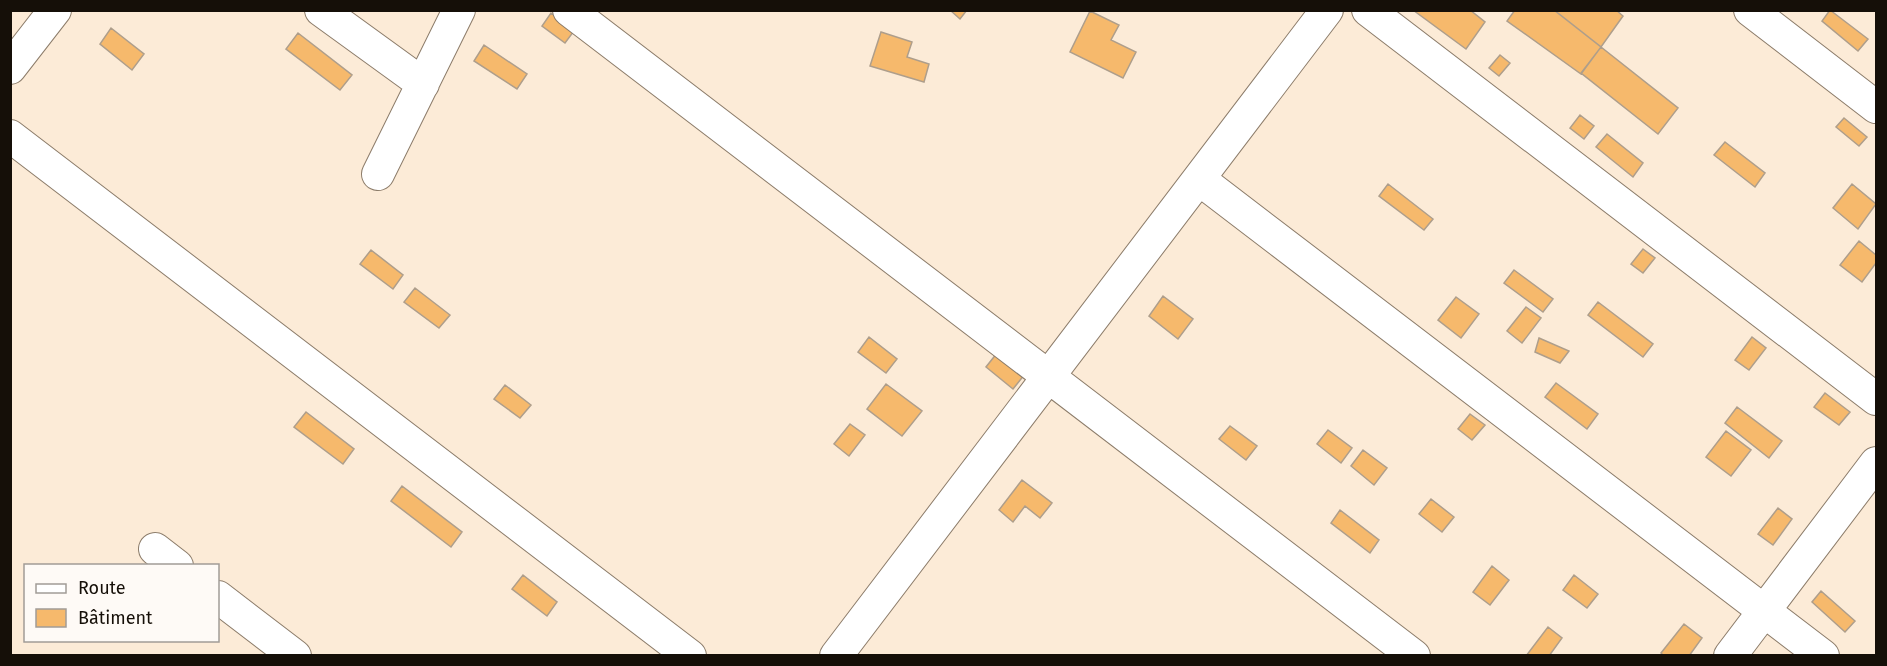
<svg xmlns="http://www.w3.org/2000/svg" width="1887" height="666" font-family="'Fira Sans',sans-serif">
	<style>
		.building { fill: #f6b96c; stroke: #ae9e8b; stroke-width: 1.5 }
		.lines { fill: none; stroke-linecap: round; stroke-linejoin: round }
		.minor-casing { stroke: #8c7c6a; stroke-width: 34 }
		.minor { stroke: #fff; stroke-width: 32 }
	</style>
	<rect width="100%" height="100%" fill="#fcebd7"/>
	<path class="building" d="M 950,10 L 967,10 L 960,19 Z
		M 1413,10 L 1470,10 L 1485,22 L 1466,49 Z
		M 1515,10 L 1554,10 L 1601,47 L 1581,74 L 1507,21 Z
		M 1554,10 L 1616,10 L 1623,16 L 1601,47 Z
		M 1830,10 L 1868,39 L 1858,51 L 1822,21 Z
		M 1090,11 L 1119,25 L 1111,40 L 1136,52 L 1123,78 L 1070,52 Z
		M 551,13 L 574,31 L 565,43 L 542,26 Z
		M 111,28 L 144,54 L 132,70 L 100,44 Z
		M 881,32 L 912,42 L 907,57 L 929,64 L 924,82 L 870,66 Z
		M 298,33 L 352,75 L 340,90 L 286,49 Z
		M 484,45 L 527,74 L 517,89 L 474,61 Z
		M 1601,47 L 1678,108 L 1658,134 L 1581,73 Z
		M 1500,55 L 1510,63 L 1499,76 L 1489,68 Z
		M 1580,115 L 1594,126 L 1584,139 L 1570,128 Z
		M 1844,118 L 1867,137 L 1859,146 L 1836,127 Z
		M 1607,134 L 1643,163 L 1633,177 L 1596,147 Z
		M 1725,142 L 1765,173 L 1755,187 L 1714,155 Z
		M 1388,184 L 1433,219 L 1424,230 L 1379,196 Z
		M 1852,184 L 1876,204 L 1858,229 L 1833,208 Z
		M 1859,241 L 1876,255 L 1876,263 L 1862,282 L 1840,265 Z
		M 1643,249 L 1655,258 L 1643,273 L 1631,264 Z
		M 371,250 L 403,275 L 393,289 L 360,264 Z
		M 1514,270 L 1553,299 L 1543,312 L 1504,283 Z
		M 415,288 L 450,315 L 439,328 L 404,302 Z
		M 1163,296 L 1193,319 L 1178,339 L 1149,316 Z
		M 1456,297 L 1479,314 L 1461,338 L 1438,320 Z
		M 1598,302 L 1653,344 L 1643,357 L 1588,315 Z
		M 1526,307 L 1541,318 L 1522,343 L 1507,331 Z
		M 869,337 L 897,359 L 886,373 L 858,352 Z
		M 1752,337 L 1766,348 L 1749,370 L 1735,360 Z
		M 1539,338 L 1569,351 L 1560,363 L 1535,352 Z
		M 997,353 L 1025,374 L 1013,389 L 986,367 Z
		M 1556,383 L 1598,414 L 1587,429 L 1545,397 Z
		M 886,384 L 922,411 L 902,436 L 867,409 Z
		M 505,385 L 531,405 L 520,418 L 494,399 Z
		M 1825,393 L 1850,412 L 1839,425 L 1814,407 Z
		M 1737,407 L 1782,441 L 1769,458 L 1725,423 Z
		M 306,412 L 354,449 L 343,464 L 294,427 Z
		M 1470,414 L 1485,425 L 1472,440 L 1458,429 Z
		M 850,424 L 865,435 L 849,456 L 834,444 Z
		M 1230,426 L 1257,446 L 1246,460 L 1219,439 Z
		M 1328,430 L 1352,448 L 1341,463 L 1317,444 Z
		M 1726,431 L 1751,450 L 1731,476 L 1706,457 Z
		M 1363,450 L 1387,468 L 1374,485 L 1351,466 Z
		M 1022,480 L 1052,503 L 1040,518 L 1025,506 L 1013,522 L 999,510 Z
		M 402,486 L 462,532 L 451,547 L 391,501 Z
		M 1431,499 L 1454,517 L 1442,532 L 1419,514 Z
		M 1778,508 L 1792,519 L 1773,545 L 1758,534 Z
		M 1340,510 L 1379,540 L 1370,553 L 1331,523 Z
		M 1492,566 L 1509,580 L 1490,605 L 1473,592 Z
		M 523,575 L 557,602 L 547,616 L 512,589 Z
		M 1574,575 L 1598,594 L 1587,608 L 1563,590 Z
		M 1821,591 L 1855,621 L 1845,632 L 1812,602 Z
		M 1684,624 L 1702,638 L 1689,656 L 1664,656 L 1661,653 Z
		M 1548,627 L 1562,638 L 1549,656 L 1526,656 Z"/>
	<g class="lines">
		<defs>
			<path id="minor" d="M 321,10 L 423,84
				M 569,10 L 1414,656
				M 1368,10 L 1876,399
				M 1750,10 L 1876,107
				M 10,68 L 55,10
				M 10,136 L 690,656
				M 378,174 L 459,10
				M 1199,179 L 1823,656
				M 155,549 L 177,566
				M 218,597 L 295,656
				M 836,656 L 1327,10
				M 1730,656 L 1876,463"/>
		</defs>
		<use href="#minor" class="minor-casing"/>
		<use href="#minor" class="minor"/>
	</g>
	<rect width="1887" height="666" fill="none" stroke="#150f08" stroke-width="24"/>
	<rect x="24" y="564" width="195" height="78" fill="#fefaf6" stroke="#a19c97" stroke-width="1.5"/>
	<rect x="36" y="584" width="30" height="9" fill="#ffffff" stroke="#a19c97" stroke-width="1.5"/>
	<text x="78" y="594" font-size="18" fill="#150f08">Route</text>
	<rect x="36" y="609" width="30" height="18" fill="#f6b96c" stroke="#a19c97" stroke-width="1.5"/>
	<text x="78" y="624" font-size="18" fill="#150f08">Bâtiment</text>
</svg>
